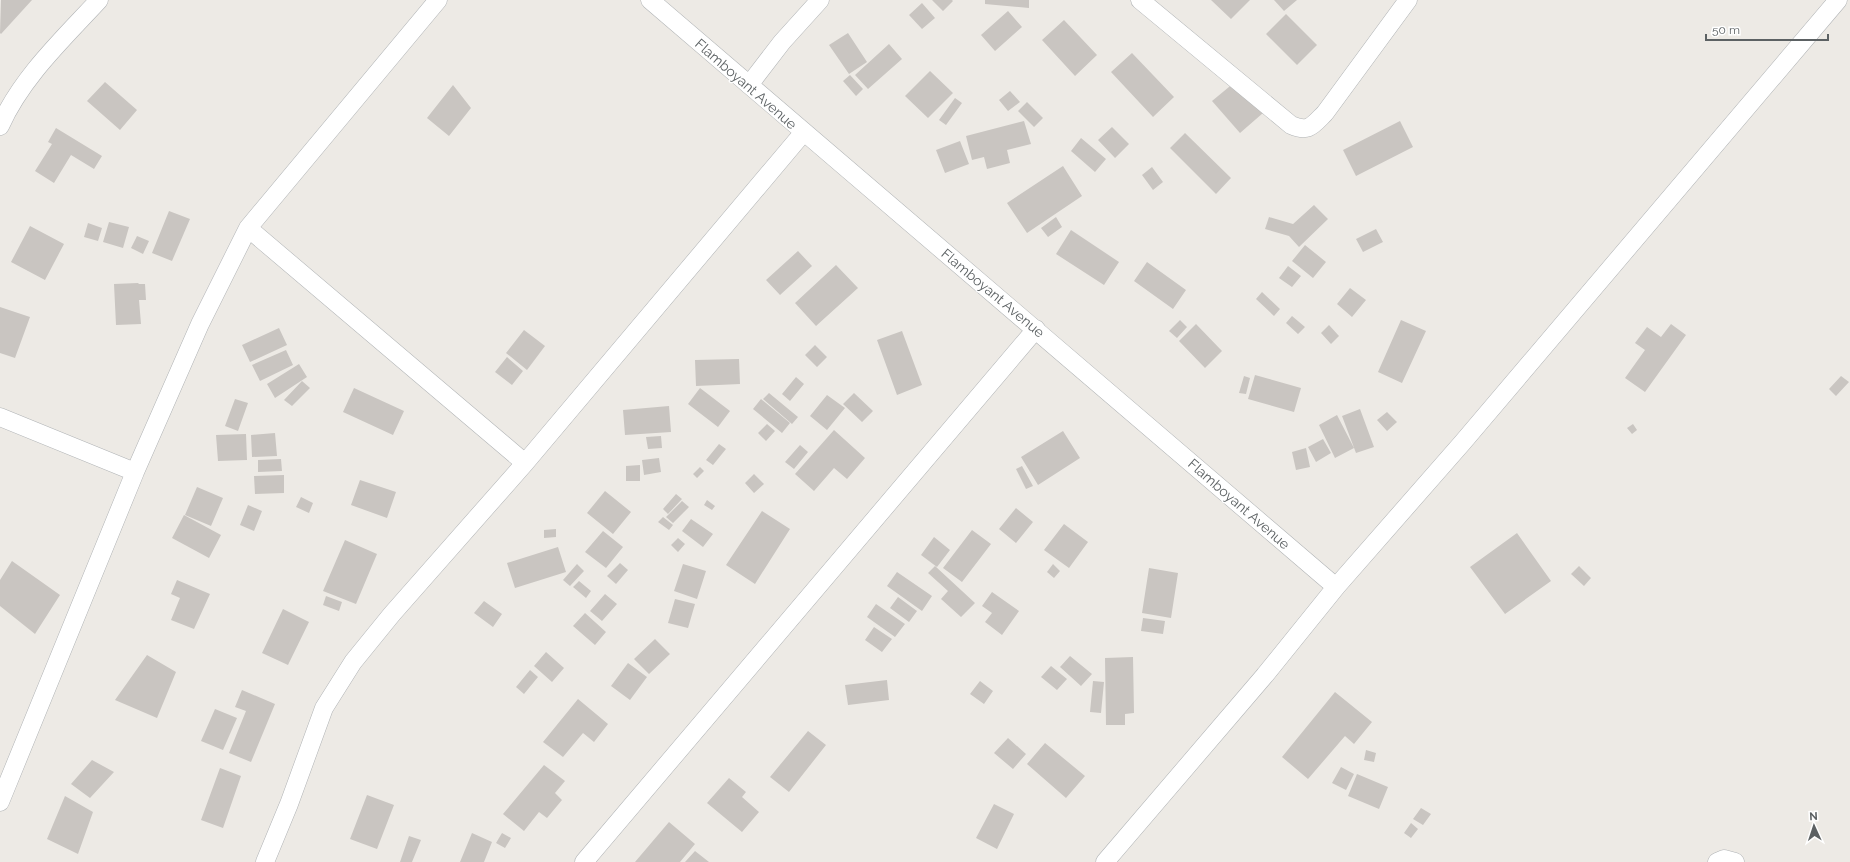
<svg xmlns="http://www.w3.org/2000/svg" width="1850" height="862" font-family="Raleway,sans-serif">
	<style>
		.building { fill: #c9c5c1 }
		.lines { fill: none; stroke-linecap: round; stroke-linejoin: round }
		.minor-casing { stroke: #b0b3b5; stroke-width: 19 }
		.minor { stroke: #fff; stroke-width: 18 }
		.labels { text-anchor: middle; dominant-baseline: central; stroke-width: 3; stroke-linejoin: round; paint-order: stroke }
		.street-label { font-size: 14px; fill: #5c6163; stroke: #fff }
	</style>
	<rect width="100%" height="100%" fill="#edeae5"/>
	<path class="building" d="M 1,0 L 32,0 L 1,34 L 0,33 Z
		M 932,0 L 952,0 L 953,1 L 943,11 Z
		M 985,0 L 1029,0 L 1029,8 L 985,4 Z
		M 1211,0 L 1250,0 L 1231,19 Z
		M 1274,0 L 1297,0 L 1284,11 Z
		M 922,3 L 935,18 L 922,29 L 909,15 Z
		M 1008,11 L 1022,27 L 995,51 L 981,35 Z
		M 1286,14 L 1317,45 L 1297,65 L 1266,34 Z
		M 1064,20 L 1097,55 L 1075,76 L 1042,40 Z
		M 848,33 L 867,62 L 849,74 L 829,45 Z
		M 889,44 L 902,59 L 868,89 L 855,75 Z
		M 1132,53 L 1174,97 L 1153,117 L 1111,72 Z
		M 930,71 L 953,93 L 928,118 L 905,96 Z
		M 850,75 L 863,89 L 856,96 L 843,81 Z
		M 105,82 L 137,110 L 120,130 L 87,101 Z
		M 1235,82 L 1263,113 L 1240,133 L 1212,101 Z
		M 453,85 L 471,108 L 449,136 L 427,118 Z
		M 1010,91 L 1020,102 L 1008,111 L 999,100 Z
		M 955,98 L 962,103 L 946,125 L 939,120 Z
		M 1027,102 L 1043,118 L 1034,127 L 1018,111 Z
		M 1024,121 L 1031,144 L 1007,150 L 1010,163 L 987,169 L 984,157 L 972,160 L 966,136 Z
		M 1400,121 L 1413,147 L 1356,176 L 1343,150 Z
		M 1112,127 L 1129,144 L 1115,158 L 1098,140 Z
		M 56,128 L 102,156 L 94,169 L 71,155 L 54,183 L 35,171 L 52,144 L 48,142 Z
		M 1185,133 L 1231,178 L 1216,194 L 1170,148 Z
		M 1081,138 L 1106,159 L 1095,172 L 1071,151 Z
		M 960,141 L 969,164 L 945,173 L 936,150 Z
		M 1063,166 L 1082,196 L 1027,233 L 1007,203 Z
		M 1152,167 L 1163,182 L 1153,190 L 1142,175 Z
		M 1314,205 L 1328,219 L 1299,247 L 1289,236 L 1265,229 L 1269,217 L 1293,224 Z
		M 169,211 L 190,219 L 172,261 L 152,253 Z
		M 1056,217 L 1062,227 L 1048,237 L 1041,228 Z
		M 109,222 L 129,227 L 123,248 L 103,242 Z
		M 88,223 L 102,228 L 98,241 L 84,237 Z
		M 30,226 L 64,244 L 45,280 L 11,262 Z
		M 1376,229 L 1383,242 L 1363,252 L 1356,239 Z
		M 1071,230 L 1119,262 L 1104,285 L 1056,254 Z
		M 137,236 L 149,241 L 143,254 L 131,248 Z
		M 1305,245 L 1326,262 L 1313,278 L 1292,261 Z
		M 798,251 L 812,266 L 780,295 L 766,280 Z
		M 1147,262 L 1186,290 L 1173,309 L 1134,281 Z
		M 836,265 L 858,288 L 816,326 L 795,303 Z
		M 1288,266 L 1301,276 L 1292,287 L 1279,278 Z
		M 138,283 L 139,284 L 145,284 L 146,300 L 139,300 L 141,324 L 116,325 L 114,284 Z
		M 1350,288 L 1366,300 L 1352,317 L 1337,304 Z
		M 1262,292 L 1280,309 L 1274,316 L 1256,299 Z
		M 0,307 L 30,317 L 15,358 L 0,353 Z
		M 1292,316 L 1305,327 L 1298,334 L 1286,323 Z
		M 1180,320 L 1187,327 L 1177,338 L 1169,331 Z
		M 1401,320 L 1426,331 L 1402,383 L 1378,372 Z
		M 1196,324 L 1222,351 L 1205,368 L 1179,341 Z
		M 1671,324 L 1686,335 L 1645,392 L 1625,378 L 1645,350 L 1635,343 L 1647,327 L 1661,337 Z
		M 1329,325 L 1339,336 L 1331,344 L 1321,333 Z
		M 279,328 L 287,345 L 250,362 L 242,345 Z
		M 524,330 L 545,346 L 527,370 L 506,353 Z
		M 902,331 L 922,385 L 897,395 L 877,340 Z
		M 815,345 L 827,357 L 817,367 L 805,355 Z
		M 286,350 L 293,365 L 260,381 L 252,365 Z
		M 507,357 L 523,371 L 512,385 L 495,372 Z
		M 739,359 L 740,384 L 696,386 L 695,360 Z
		M 299,364 L 307,377 L 275,398 L 267,384 Z
		M 1255,375 L 1301,388 L 1294,412 L 1248,399 Z
		M 1244,376 L 1250,378 L 1246,394 L 1239,393 Z
		M 1841,376 L 1849,382 L 1836,396 L 1829,389 Z
		M 796,377 L 804,384 L 790,401 L 782,394 Z
		M 302,381 L 310,388 L 292,406 L 284,400 Z
		M 354,388 L 404,411 L 393,435 L 343,412 Z
		M 700,388 L 730,411 L 718,427 L 688,404 Z
		M 769,393 L 798,417 L 792,424 L 763,399 Z
		M 854,393 L 873,411 L 862,422 L 843,404 Z
		M 827,395 L 845,408 L 827,430 L 810,416 Z
		M 235,399 L 248,403 L 238,431 L 225,426 Z
		M 761,399 L 790,423 L 782,433 L 753,409 Z
		M 669,406 L 671,432 L 625,435 L 623,410 Z
		M 1360,409 L 1374,447 L 1356,453 L 1342,416 Z
		M 1387,412 L 1397,422 L 1387,431 L 1377,420 Z
		M 1337,415 L 1354,448 L 1335,458 L 1319,425 Z
		M 767,424 L 775,431 L 766,441 L 758,433 Z
		M 1633,424 L 1637,430 L 1632,434 L 1627,428 Z
		M 834,430 L 865,458 L 847,479 L 834,468 L 814,491 L 795,474 Z
		M 1063,431 L 1080,458 L 1038,485 L 1021,457 Z
		M 275,433 L 277,456 L 252,457 L 251,435 Z
		M 246,434 L 247,460 L 218,461 L 216,435 Z
		M 661,436 L 662,448 L 648,449 L 646,437 Z
		M 1323,439 L 1331,453 L 1316,462 L 1308,447 Z
		M 719,444 L 726,449 L 713,465 L 706,460 Z
		M 800,445 L 808,452 L 794,469 L 785,462 Z
		M 1306,448 L 1310,467 L 1296,470 L 1292,452 Z
		M 659,458 L 661,472 L 644,475 L 642,460 Z
		M 281,459 L 282,471 L 258,472 L 258,460 Z
		M 640,465 L 640,481 L 626,481 L 626,466 Z
		M 1022,466 L 1033,486 L 1026,489 L 1016,469 Z
		M 700,467 L 704,471 L 697,478 L 693,474 Z
		M 754,474 L 764,484 L 754,493 L 745,483 Z
		M 284,475 L 284,493 L 255,494 L 254,476 Z
		M 360,480 L 396,492 L 387,518 L 351,505 Z
		M 197,487 L 223,498 L 211,526 L 185,515 Z
		M 605,491 L 631,512 L 613,534 L 587,513 Z
		M 676,494 L 682,499 L 668,514 L 663,509 Z
		M 301,497 L 313,503 L 309,513 L 296,507 Z
		M 707,500 L 715,506 L 712,510 L 704,505 Z
		M 682,501 L 689,507 L 673,523 L 666,517 Z
		M 248,505 L 262,511 L 254,531 L 240,525 Z
		M 1016,508 L 1033,522 L 1016,543 L 999,529 Z
		M 762,511 L 790,529 L 755,584 L 726,565 Z
		M 184,515 L 221,535 L 209,558 L 172,538 Z
		M 663,517 L 673,525 L 669,530 L 658,522 Z
		M 691,519 L 713,534 L 703,547 L 682,531 Z
		M 1064,524 L 1088,542 L 1069,568 L 1044,550 Z
		M 556,529 L 556,537 L 544,538 L 544,530 Z
		M 972,530 L 991,544 L 962,582 L 943,568 Z
		M 603,531 L 623,547 L 606,568 L 585,552 Z
		M 1517,533 L 1551,581 L 1505,614 L 1470,567 Z
		M 934,537 L 950,550 L 937,567 L 921,555 Z
		M 678,538 L 685,544 L 678,552 L 671,545 Z
		M 345,540 L 377,554 L 356,604 L 323,591 Z
		M 558,547 L 566,572 L 515,588 L 507,563 Z
		M 12,561 L 60,595 L 35,634 L 0,606 L 0,580 Z
		M 620,563 L 628,570 L 616,584 L 607,576 Z
		M 577,564 L 584,571 L 570,586 L 563,580 Z
		M 683,564 L 706,571 L 697,599 L 674,591 Z
		M 1053,564 L 1060,571 L 1054,578 L 1047,572 Z
		M 935,566 L 975,603 L 961,617 L 941,599 L 948,591 L 928,573 Z
		M 1579,566 L 1591,578 L 1584,586 L 1571,574 Z
		M 1149,568 L 1178,573 L 1171,618 L 1142,613 Z
		M 897,572 L 932,596 L 922,611 L 887,586 Z
		M 177,580 L 210,594 L 194,629 L 171,620 L 180,598 L 171,594 Z
		M 579,581 L 591,591 L 586,598 L 573,587 Z
		M 992,592 L 1019,611 L 1002,635 L 985,622 L 992,613 L 982,606 Z
		M 605,594 L 617,604 L 602,621 L 590,611 Z
		M 326,596 L 342,602 L 339,611 L 323,605 Z
		M 898,597 L 917,611 L 909,622 L 890,608 Z
		M 675,599 L 695,604 L 688,628 L 668,623 Z
		M 484,601 L 502,614 L 493,627 L 474,613 Z
		M 876,604 L 905,624 L 895,637 L 867,617 Z
		M 283,609 L 309,622 L 288,665 L 262,653 Z
		M 585,613 L 606,632 L 595,645 L 573,626 Z
		M 1143,618 L 1165,621 L 1163,634 L 1141,631 Z
		M 874,627 L 892,639 L 882,652 L 865,640 Z
		M 655,639 L 670,654 L 649,674 L 634,659 Z
		M 546,652 L 564,668 L 552,682 L 534,666 Z
		M 147,655 L 176,672 L 157,718 L 115,700 Z
		M 1070,656 L 1092,674 L 1081,686 L 1060,667 Z
		M 1133,657 L 1134,713 L 1125,714 L 1125,725 L 1106,725 L 1105,658 Z
		M 628,663 L 647,677 L 630,700 L 611,686 Z
		M 1051,666 L 1067,679 L 1057,690 L 1041,677 Z
		M 530,670 L 538,677 L 524,694 L 516,687 Z
		M 887,680 L 889,700 L 848,705 L 845,685 Z
		M 980,681 L 993,691 L 984,704 L 970,694 Z
		M 1093,681 L 1104,682 L 1101,713 L 1090,712 Z
		M 242,690 L 275,704 L 251,762 L 229,753 L 246,711 L 235,707 Z
		M 1335,692 L 1372,722 L 1354,744 L 1345,736 L 1308,779 L 1282,757 Z
		M 578,699 L 608,724 L 594,742 L 583,733 L 563,757 L 543,742 Z
		M 215,709 L 237,718 L 223,750 L 201,741 Z
		M 808,731 L 826,745 L 789,792 L 770,777 Z
		M 1008,738 L 1026,754 L 1013,769 L 994,753 Z
		M 1045,743 L 1085,776 L 1066,798 L 1027,764 Z
		M 1366,750 L 1376,753 L 1374,762 L 1364,760 Z
		M 92,760 L 114,772 L 90,798 L 71,784 Z
		M 544,765 L 565,781 L 555,793 L 562,800 L 547,818 L 539,812 L 524,831 L 503,814 Z
		M 1341,767 L 1354,774 L 1346,790 L 1332,783 Z
		M 220,768 L 241,776 L 223,828 L 201,820 Z
		M 1357,774 L 1388,787 L 1379,809 L 1348,796 Z
		M 729,778 L 746,792 L 742,797 L 759,812 L 742,832 L 707,803 Z
		M 367,795 L 394,805 L 377,849 L 350,839 Z
		M 65,796 L 93,812 L 78,854 L 47,839 Z
		M 994,804 L 1014,814 L 997,849 L 976,838 Z
		M 1421,808 L 1431,814 L 1423,825 L 1413,819 Z
		M 669,822 L 695,844 L 680,862 L 635,862 Z
		M 1411,823 L 1418,829 L 1411,838 L 1404,833 Z
		M 472,833 L 492,842 L 484,862 L 460,862 Z
		M 502,833 L 511,838 L 505,848 L 496,843 Z
		M 409,836 L 421,840 L 412,862 L 400,862 Z
		M 695,851 L 709,862 L 685,862 Z"/>
	<g class="lines">
		<defs>
			<path id="minor" d="M 650,0 L 1336,587
				M 1140,0 L 1291,125 C 1309,133 1313,125 1325,113 L 1408,0
				M 749,85 L 782,42 L 820,0
				M 0,126 C 22,77 63,39 99,0
				M 248,228 L 525,463
				M 0,417 L 135,472
				M 0,802 L 135,472 L 200,324 L 248,228 L 438,0
				M 265,862 L 289,804 L 324,708 L 353,662 L 392,614 L 525,463 L 803,133
				M 584,862 L 1036,329
				M 1105,862 L 1265,675 L 1336,587 L 1463,442 L 1838,0
				M 1717,862 L 1724,859 L 1735,862"/>
		</defs>
		<use href="#minor" class="minor-casing"/>
		<use href="#minor" class="minor"/>
	</g>
	<g class="labels">
		<g class="street-label">
			<text transform="translate(746 84) rotate(41)">Flamboyant Avenue</text>
			<text transform="translate(993 293) rotate(40)">Flamboyant Avenue</text>
			<text transform="translate(1239 504) rotate(41)">Flamboyant Avenue</text>
		</g>
	</g>
	<g transform="translate(1814 826) rotate(357)" stroke="#ffffff" stroke-width="3" paint-order="stroke">
	<path d="M0-3L7 15L0 10L-7 15Z" fill="#5c6163"/>
	<text y="-6" font-size="11" font-weight="bold" text-anchor="middle" fill="#5c6163">N</text>
	</g>
	<path d="M1706 34v6h122v-6" fill="none" stroke="#5c6163" stroke-width="2"/>
	<text x="1712" y="34" font-size="12" fill="#5c6163" stroke="#ffffff" stroke-width="3" paint-order="stroke">50 m</text>
</svg>
